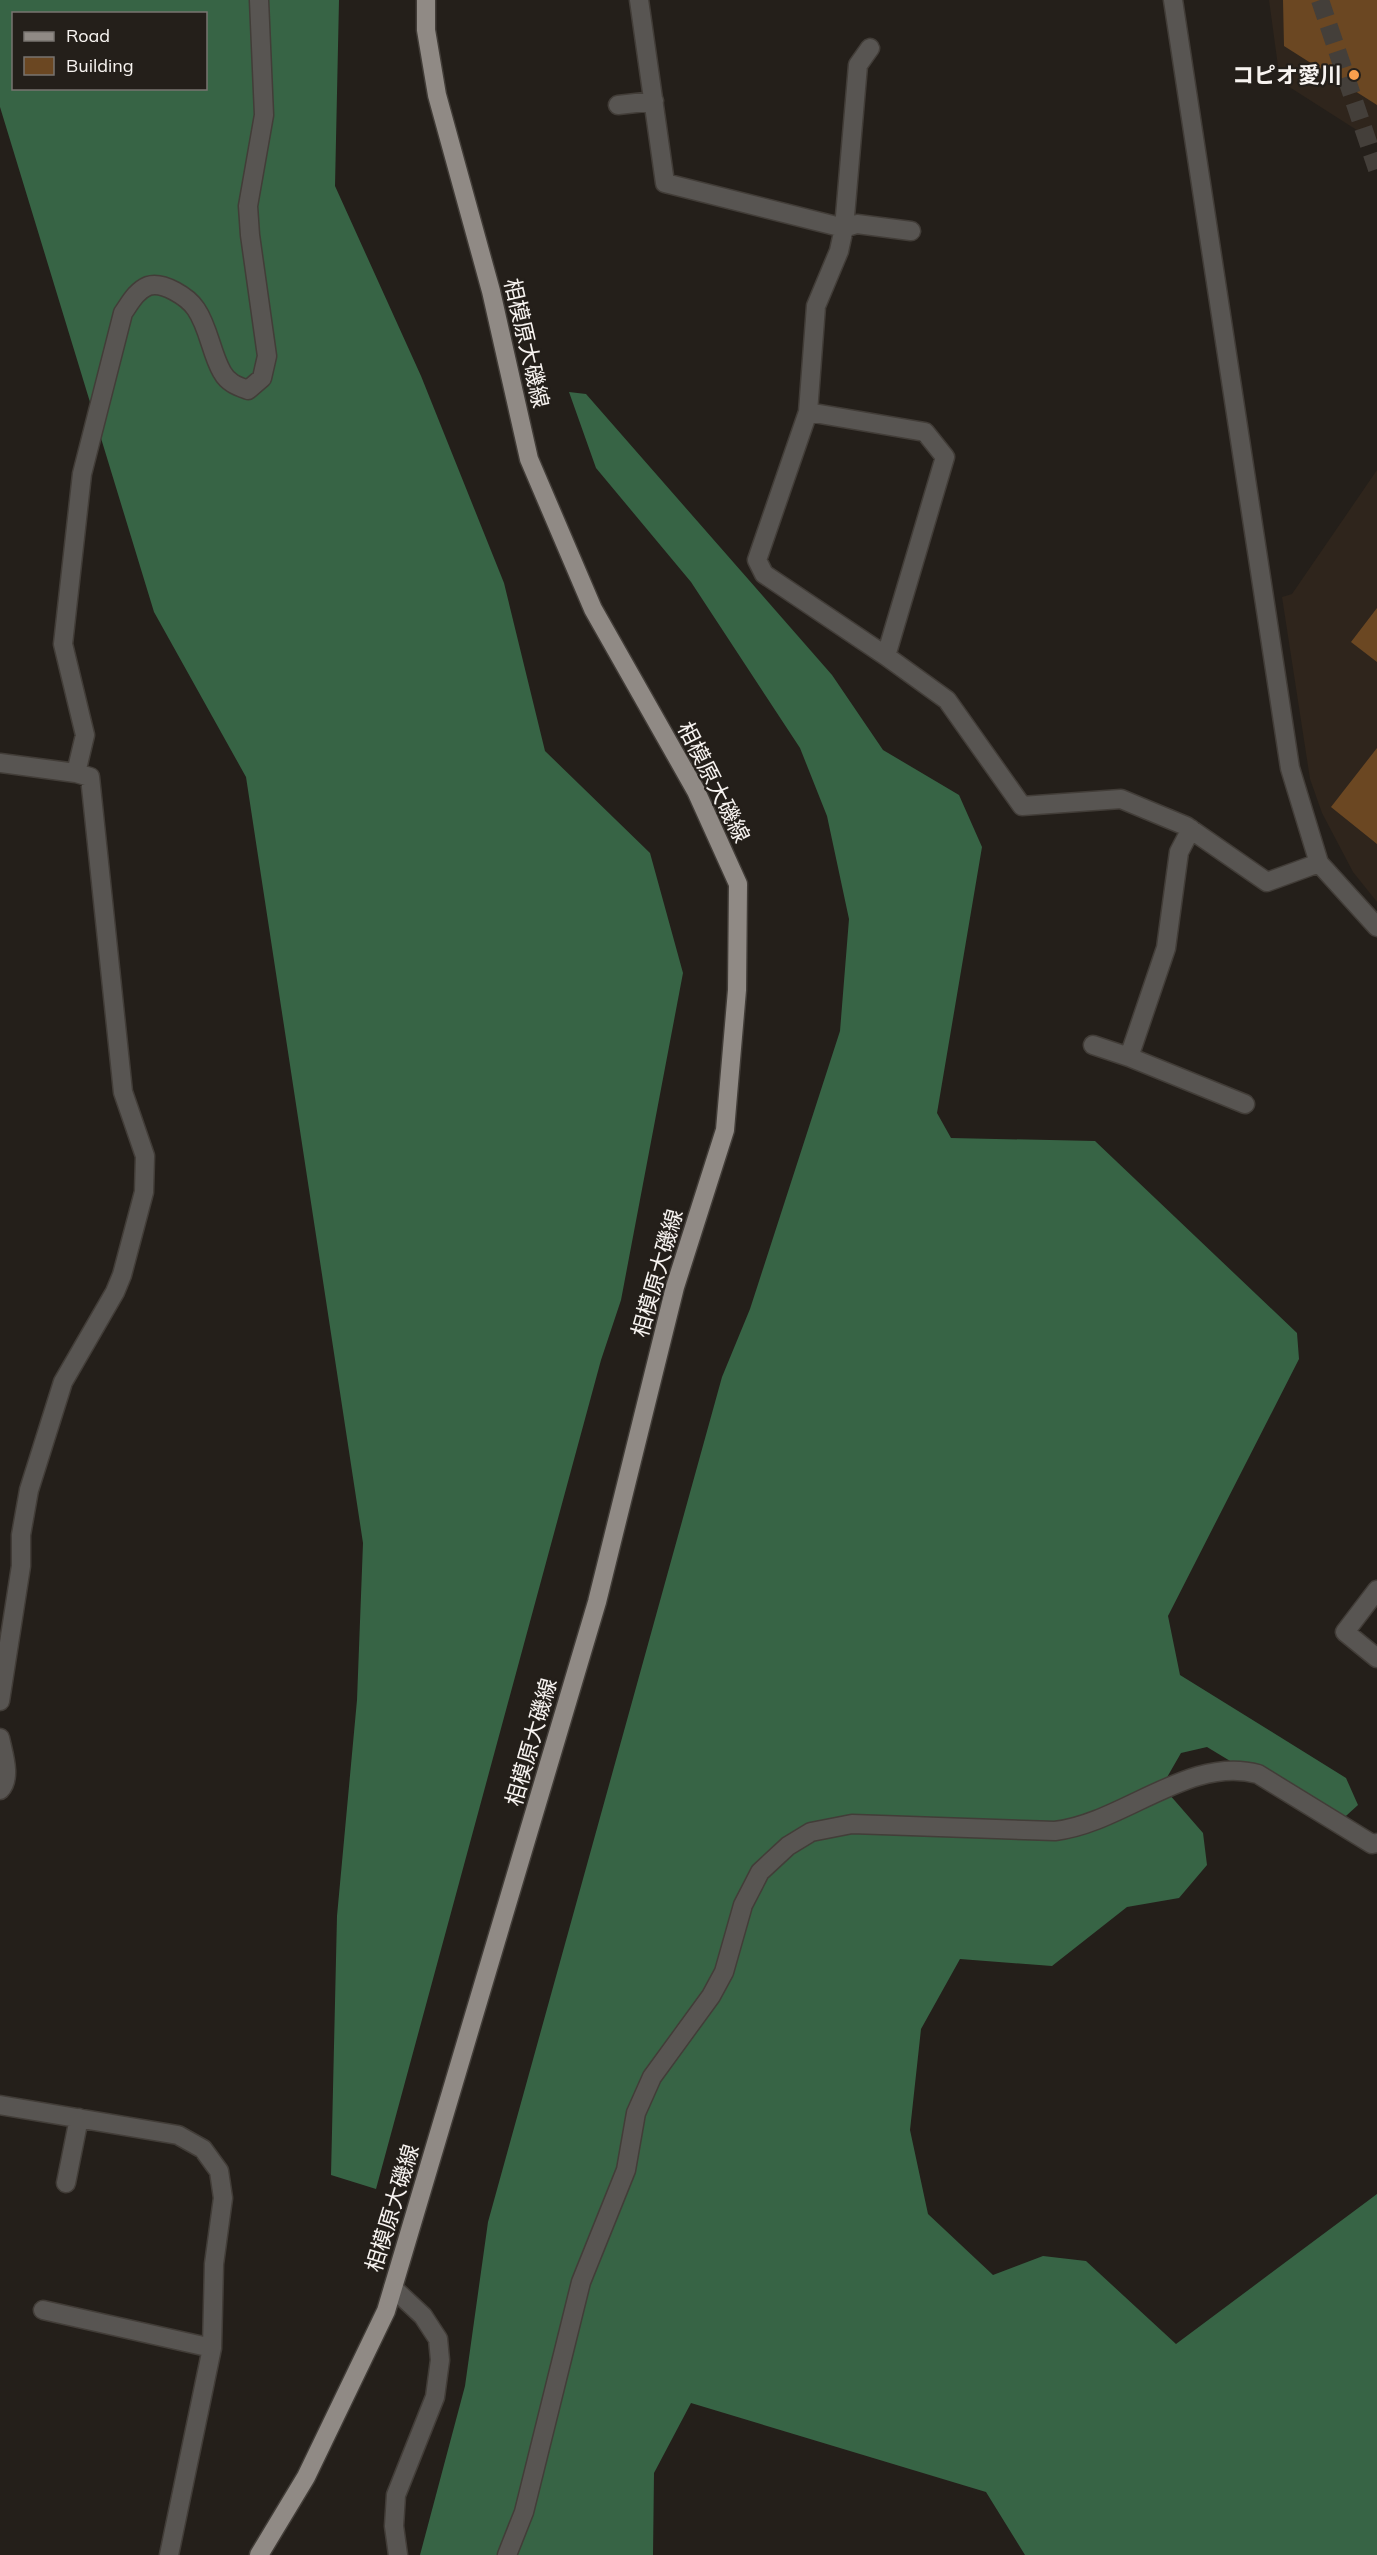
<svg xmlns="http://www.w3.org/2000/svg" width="1377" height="2555" font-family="Mulish,'Noto Sans JP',sans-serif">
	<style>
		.built { fill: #2f251c }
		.forest { fill: #376445; fill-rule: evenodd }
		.building { fill: #6b4722 }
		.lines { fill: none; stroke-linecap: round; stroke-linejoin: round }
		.highway-tunnel { stroke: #443f3a; stroke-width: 18; stroke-dasharray: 18 9; stroke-linecap: butt }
		.minor-casing { stroke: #423d38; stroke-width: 21 }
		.major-casing { stroke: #423d38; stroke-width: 21 }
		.minor { stroke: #585552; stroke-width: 18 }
		.major { stroke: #908a85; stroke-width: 18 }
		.poi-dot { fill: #f99f4d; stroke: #241f1a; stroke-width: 2 }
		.labels { text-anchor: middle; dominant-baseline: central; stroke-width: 4.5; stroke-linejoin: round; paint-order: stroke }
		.poi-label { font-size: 22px; font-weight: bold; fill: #f7f3f0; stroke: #241f1a; text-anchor: end }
		.street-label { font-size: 22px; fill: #f7f3f0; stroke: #241f1a }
	</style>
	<rect width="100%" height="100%" fill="#241f1a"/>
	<path class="built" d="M 1269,0 L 1377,0 L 1377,143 L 1280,81 Z
		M 1377,470 L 1377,902 L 1353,872 L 1322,813 L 1310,779 L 1282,597 L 1292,594 Z"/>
	<path class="forest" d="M 0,0 L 339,0 L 335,186 L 421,376 L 504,583 L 545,751 L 650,853 L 683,973 L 621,1300 L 601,1360 L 376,2189 L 331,2175 L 337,1916 L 357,1700 L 363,1543 L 246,777 L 154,612 L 0,107 ZM 14,14 L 206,14 L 206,88 L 14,88 Z
		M 569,392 L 586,394 L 832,675 L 883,750 L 959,795 L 982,847 L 937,1113 L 951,1138 L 1095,1141 L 1297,1333 L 1299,1359 L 1168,1616 L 1180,1675 L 1346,1778 L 1358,1805 L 1336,1825 L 1207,1747 L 1181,1753 L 1162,1786 L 1203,1833 L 1207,1865 L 1179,1898 L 1127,1907 L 1052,1966 L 960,1959 L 921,2029 L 910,2130 L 928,2214 L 993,2275 L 1043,2256 L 1086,2261 L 1176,2344 L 1377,2194 L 1377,2555 L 1025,2555 L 986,2492 L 691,2403 L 654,2473 L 653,2555 L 420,2555 L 465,2386 L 488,2222 L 722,1377 L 750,1309 L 840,1031 L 849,919 L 827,816 L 800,748 L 691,582 L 596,468 Z"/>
	<path class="building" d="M 1283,0 L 1377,0 L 1377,105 L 1284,46 Z
		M 1377,608 L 1377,662 L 1351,642 Z
		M 1377,748 L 1377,844 L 1331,807 Z"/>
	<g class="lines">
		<path class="highway-tunnel" d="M 1320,0 L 1377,169"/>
		<defs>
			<path id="minor" d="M 639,0 L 665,183 L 844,228 L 839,251 L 816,306 L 808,412 L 757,560 L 764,574 L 886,656 L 945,457 L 925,432 L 808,412
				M 1173,0 L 1290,768 L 1319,863 L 1377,927
				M 870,48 L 858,65 L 844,228 L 857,224 L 911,231
				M 618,105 L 654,101
				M 886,656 L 947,700 L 1022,806 L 1121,799 L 1186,826 L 1267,882 L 1319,863
				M 0,763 L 76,773 L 90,777 L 123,1092 L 145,1156 L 144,1192 L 122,1275 L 115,1292 L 63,1382 L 29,1490 L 21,1535 L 21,1566 L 0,1701
				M 76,773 L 85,735 L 63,644 L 82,474 L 123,313 C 130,303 136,291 148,286 C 163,281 188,297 196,309 C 209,328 211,353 222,372 C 228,383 237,386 248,390 L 262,378 L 267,356 L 250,235 L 248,206 L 264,115 L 259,0
				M 1191,829 L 1179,852 L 1166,948 L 1129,1057 L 1245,1104
				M 1093,1045 L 1129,1057
				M 1377,1590 L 1345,1632 L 1377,1658
				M 0,1738 C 3,1753 12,1778 0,1790
				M 0,2105 L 178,2135 L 203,2149 L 219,2171 L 223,2198 L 214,2264 L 212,2348 L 169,2555
				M 66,2183 L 79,2118
				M 393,2288 L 423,2316 L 438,2339 L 440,2360 L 435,2397 L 396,2495 L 394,2526 L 398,2555
				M 43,2310 L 212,2348
				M 507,2555 L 524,2512 L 581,2282 L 626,2170 L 636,2113 L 652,2077 L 711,1996 L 724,1972 L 743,1905 L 760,1872 L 788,1846 L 811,1832 L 852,1824 L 1055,1831 C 1123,1823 1190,1755 1258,1774 L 1372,1844 L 1377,1843"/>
			<path id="major" d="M 259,2555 L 306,2477 L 386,2311 L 597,1602 L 675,1287 L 725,1130 L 737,990 L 738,884 L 696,791 L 593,609 L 529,459 L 491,291 L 437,95 L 426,30 L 426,0"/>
		</defs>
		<use href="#minor" class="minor-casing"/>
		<use href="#major" class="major-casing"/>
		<use href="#minor" class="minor"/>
		<use href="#major" class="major"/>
	</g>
	<circle class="poi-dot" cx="1354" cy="75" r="6"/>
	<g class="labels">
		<g class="poi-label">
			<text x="1342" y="75">コピオ愛川</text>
		</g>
		<g class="street-label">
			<text transform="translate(527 343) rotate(77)">相模原大磯線</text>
			<text transform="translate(714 782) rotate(63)">相模原大磯線</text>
			<text transform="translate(657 1273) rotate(-74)">相模原大磯線</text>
			<text transform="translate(531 1742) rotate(-74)">相模原大磯線</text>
			<text transform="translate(392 2208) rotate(-73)">相模原大磯線</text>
		</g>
	</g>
	<rect x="12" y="12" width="195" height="78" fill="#241f1a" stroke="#787470" stroke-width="1.5"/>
	<rect x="24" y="32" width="30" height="9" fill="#908a85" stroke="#787470" stroke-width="1.5"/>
	<text x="66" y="42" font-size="18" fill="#f7f3f0">Road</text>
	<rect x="24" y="57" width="30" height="18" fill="#6b4722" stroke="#787470" stroke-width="1.5"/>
	<text x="66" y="72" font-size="18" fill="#f7f3f0">Building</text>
</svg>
